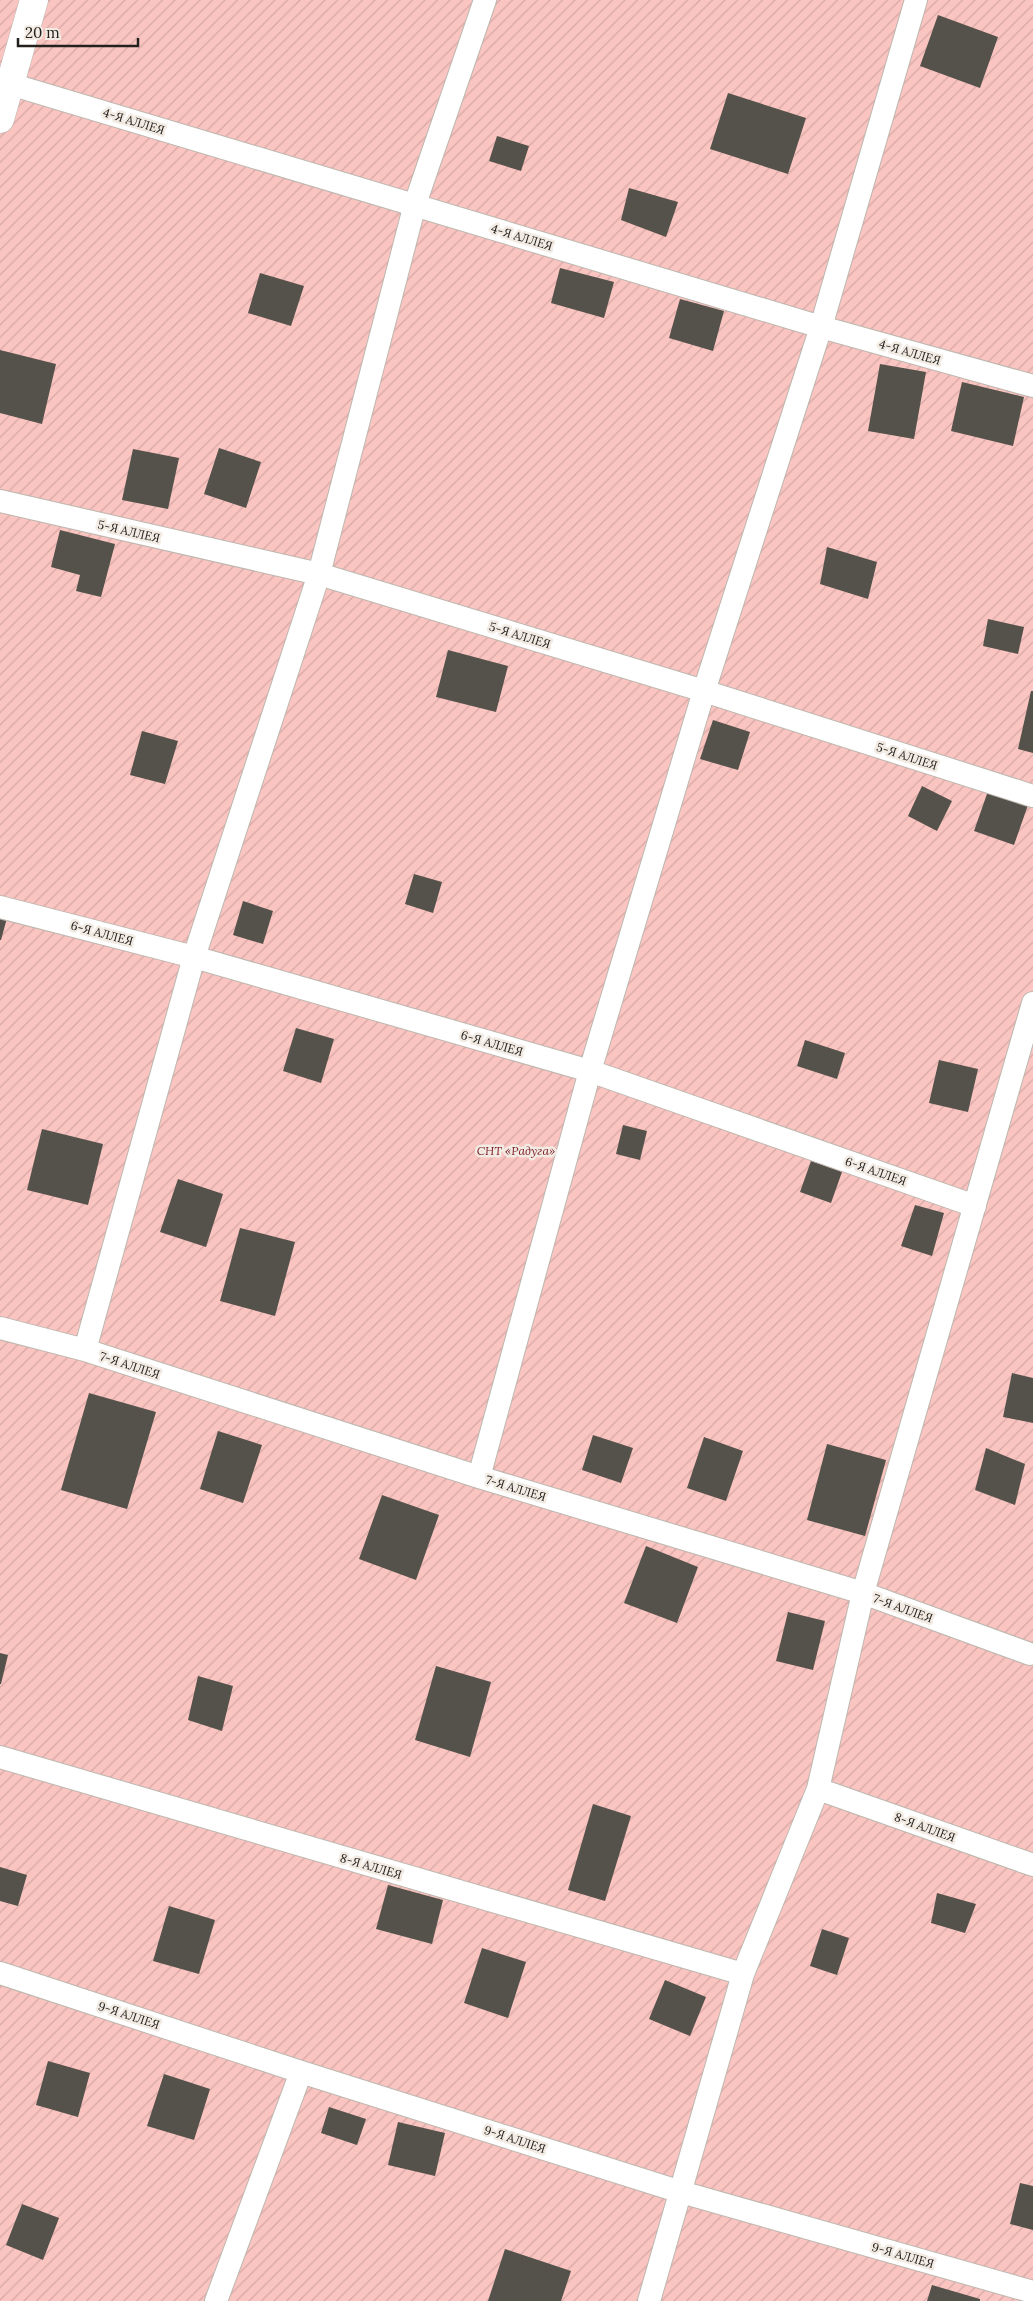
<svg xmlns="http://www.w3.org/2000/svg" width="1033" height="2301" font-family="Lora,serif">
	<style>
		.garden { fill: url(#garden-furrows) }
		.building { fill: #54524a }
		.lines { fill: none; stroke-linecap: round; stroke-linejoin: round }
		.lane-casing { stroke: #bdb7af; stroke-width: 24 }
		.street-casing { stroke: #bdb7af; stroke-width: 29 }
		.lane { stroke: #fff; stroke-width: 22 }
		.street { stroke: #fff; stroke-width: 28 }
		.labels { text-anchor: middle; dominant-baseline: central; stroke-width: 5; stroke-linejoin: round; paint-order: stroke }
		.street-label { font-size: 12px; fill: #23201d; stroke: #f2ebe3 }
		.park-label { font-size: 12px; font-style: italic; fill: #7b1a23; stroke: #f2ebe3 }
	</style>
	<defs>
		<pattern id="garden-furrows" width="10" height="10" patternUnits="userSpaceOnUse" patternTransform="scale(1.25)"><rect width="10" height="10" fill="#fac4c1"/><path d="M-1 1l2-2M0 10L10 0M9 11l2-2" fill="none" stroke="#d6a8a5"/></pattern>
	</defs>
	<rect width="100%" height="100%" fill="#f2ebe3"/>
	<path class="garden" d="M 0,0 L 1033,0 L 1033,2301 L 0,2301 Z"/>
	<path class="building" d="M 938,15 L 998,37 L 980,88 L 920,66 Z
		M 728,93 L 806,118 L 788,174 L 710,149 Z
		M 497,136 L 529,146 L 521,171 L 489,161 Z
		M 629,188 L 678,202 L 666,237 L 621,220 Z
		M 560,268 L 614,282 L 604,318 L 551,303 Z
		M 260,273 L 304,286 L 291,326 L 248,313 Z
		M 680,299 L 724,311 L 713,351 L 669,338 Z
		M 0,350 L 56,364 L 42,424 L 0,413 Z
		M 880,364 L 926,372 L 914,439 L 868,431 Z
		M 962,382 L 1024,397 L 1013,446 L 951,431 Z
		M 219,448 L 261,462 L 246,508 L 204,494 Z
		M 133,449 L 179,458 L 168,509 L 122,500 Z
		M 60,530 L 115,544 L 101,597 L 76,591 L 80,575 L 51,567 Z
		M 827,547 L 877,562 L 868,599 L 820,584 Z
		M 988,619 L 1024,627 L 1018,654 L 983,646 Z
		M 448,650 L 508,666 L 496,712 L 436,697 Z
		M 1031,691 L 1033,691 L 1033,753 L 1018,749 Z
		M 713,720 L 750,732 L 738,770 L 700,759 Z
		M 142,731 L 178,741 L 165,784 L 130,775 Z
		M 922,786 L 952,801 L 937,831 L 908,816 Z
		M 988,791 L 1028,805 L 1014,845 L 974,831 Z
		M 414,874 L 442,882 L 433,913 L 405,904 Z
		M 243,901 L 273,911 L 263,944 L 233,935 Z
		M 0,916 L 7,918 L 1,940 L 0,940 Z
		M 296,1028 L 334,1039 L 321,1083 L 283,1071 Z
		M 805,1040 L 845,1053 L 837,1079 L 797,1066 Z
		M 939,1060 L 978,1069 L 968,1112 L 929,1103 Z
		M 623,1125 L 647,1131 L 640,1160 L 616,1154 Z
		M 42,1129 L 103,1144 L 88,1205 L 27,1190 Z
		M 811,1161 L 842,1172 L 831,1203 L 800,1192 Z
		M 178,1179 L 223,1194 L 206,1247 L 160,1232 Z
		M 915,1205 L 944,1213 L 932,1256 L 901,1246 Z
		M 240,1228 L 295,1242 L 275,1316 L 220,1301 Z
		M 1012,1373 L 1033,1378 L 1033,1423 L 1003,1417 Z
		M 89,1393 L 156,1412 L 127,1509 L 61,1490 Z
		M 218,1431 L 262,1445 L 243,1503 L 200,1489 Z
		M 593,1435 L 633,1448 L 621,1483 L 582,1470 Z
		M 704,1437 L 743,1451 L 726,1501 L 687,1488 Z
		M 827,1444 L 886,1460 L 865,1536 L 807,1520 Z
		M 986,1448 L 1025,1464 L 1015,1505 L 975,1490 Z
		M 382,1495 L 439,1515 L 416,1580 L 359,1559 Z
		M 646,1546 L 698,1567 L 677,1623 L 624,1603 Z
		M 788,1612 L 825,1621 L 813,1670 L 776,1661 Z
		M 0,1653 L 8,1655 L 1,1684 L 0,1684 Z
		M 436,1666 L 491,1682 L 470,1757 L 415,1740 Z
		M 198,1676 L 233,1686 L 222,1731 L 188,1720 Z
		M 593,1804 L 631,1816 L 605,1901 L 568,1890 Z
		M 0,1867 L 27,1875 L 18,1906 L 0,1901 Z
		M 388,1885 L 443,1900 L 432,1944 L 376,1929 Z
		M 937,1893 L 976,1904 L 965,1933 L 931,1923 Z
		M 169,1906 L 215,1920 L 199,1974 L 153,1961 Z
		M 822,1929 L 849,1938 L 837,1975 L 810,1966 Z
		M 482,1948 L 526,1962 L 508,2018 L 464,2003 Z
		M 665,1980 L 706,1997 L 690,2036 L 649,2019 Z
		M 48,2061 L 90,2073 L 78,2117 L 36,2105 Z
		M 164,2074 L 210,2089 L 194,2140 L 147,2126 Z
		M 329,2107 L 366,2119 L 357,2145 L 321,2133 Z
		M 398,2122 L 445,2133 L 435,2176 L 388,2165 Z
		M 1020,2183 L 1033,2186 L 1033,2230 L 1010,2224 Z
		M 22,2204 L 59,2218 L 43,2260 L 6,2245 Z
		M 505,2249 L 571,2271 L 561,2301 L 488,2301 Z
		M 932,2285 L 980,2299 L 980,2301 L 927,2301 Z"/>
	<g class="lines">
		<defs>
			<path id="lane" d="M 0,81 L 821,327 L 1033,386
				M 0,501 L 319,574 L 704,691 L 1033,796
				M 0,907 L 194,957 L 590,1071 L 975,1206
				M 0,1328 L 85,1350 L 479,1477 L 863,1593 L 1030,1654
				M 85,1350 L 194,957 L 319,574 L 415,204 L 485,0
				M 479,1477 L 590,1071 L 704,691 L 821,327 L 916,0
				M 0,1757 L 743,1974
				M 818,1789 L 1033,1865
				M 0,1973 L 301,2072 L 681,2192 L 1033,2292
				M 216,2301 L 301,2072
				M 649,2301 L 743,1974 L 818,1789 L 863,1593 L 1033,1003"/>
			<path id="street" d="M 0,119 L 34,0"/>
		</defs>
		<use href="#lane" class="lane-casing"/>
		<use href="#street" class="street-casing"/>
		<use href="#lane" class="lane"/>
		<use href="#street" class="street"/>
	</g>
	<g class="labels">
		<g class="street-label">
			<text transform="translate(134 121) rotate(17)">4-Я АЛЛЕЯ</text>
			<text transform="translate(522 237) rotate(17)">4-Я АЛЛЕЯ</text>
			<text transform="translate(910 352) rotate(16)">4-Я АЛЛЕЯ</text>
			<text transform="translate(129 531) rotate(13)">5-Я АЛЛЕЯ</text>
			<text transform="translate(520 635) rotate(17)">5-Я АЛЛЕЯ</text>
			<text transform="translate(907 756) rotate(18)">5-Я АЛЛЕЯ</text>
			<text transform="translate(102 933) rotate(15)">6-Я АЛЛЕЯ</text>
			<text transform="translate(492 1043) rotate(16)">6-Я АЛЛЕЯ</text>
			<text transform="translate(876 1171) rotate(19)">6-Я АЛЛЕЯ</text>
			<text transform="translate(130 1365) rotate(18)">7-Я АЛЛЕЯ</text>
			<text transform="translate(516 1488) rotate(17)">7-Я АЛЛЕЯ</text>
			<text transform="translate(903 1608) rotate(20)">7-Я АЛЛЕЯ</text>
			<text transform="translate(925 1827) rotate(20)">8-Я АЛЛЕЯ</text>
			<text transform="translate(371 1866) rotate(16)">8-Я АЛЛЕЯ</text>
			<text transform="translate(129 2015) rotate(18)">9-Я АЛЛЕЯ</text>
			<text transform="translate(515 2139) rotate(18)">9-Я АЛЛЕЯ</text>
			<text transform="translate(903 2255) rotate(16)">9-Я АЛЛЕЯ</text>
		</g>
		<g class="park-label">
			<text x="516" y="1150">СНТ «Радуга»</text>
		</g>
	</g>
	<path d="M18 38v8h120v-8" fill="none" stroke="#23201d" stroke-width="2.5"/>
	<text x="25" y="38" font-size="15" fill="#23201d" stroke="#f2ebe3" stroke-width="4" paint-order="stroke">20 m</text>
</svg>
